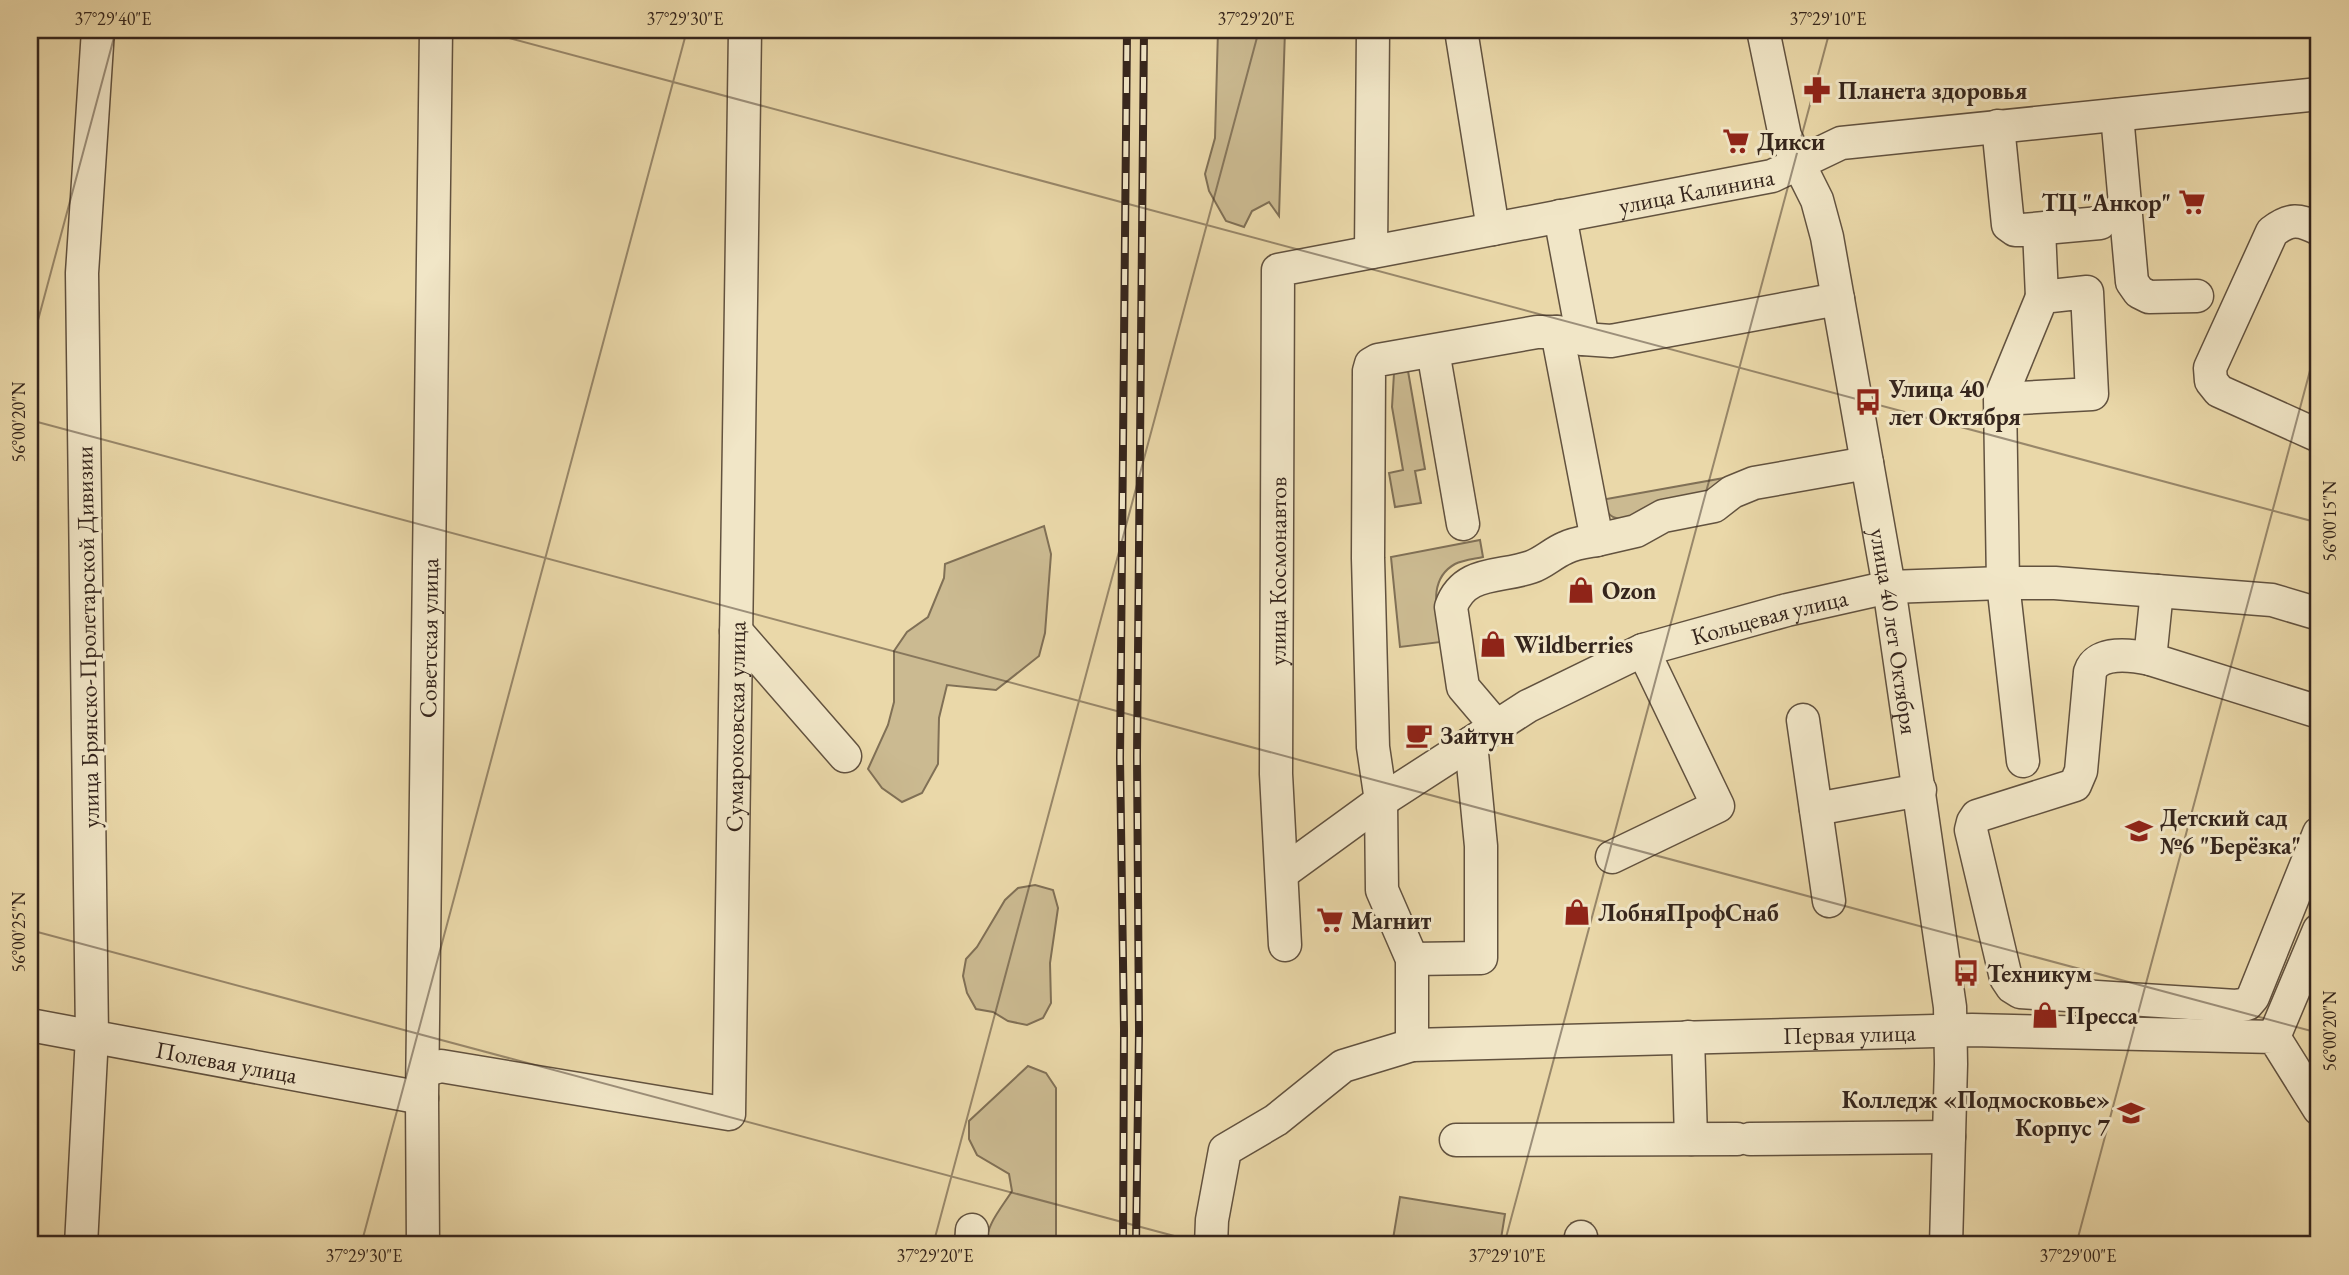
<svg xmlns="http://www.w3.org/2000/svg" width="2349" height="1275" font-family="'EB Garamond',serif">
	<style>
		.green { fill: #cbba91; stroke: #807056; stroke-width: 2 }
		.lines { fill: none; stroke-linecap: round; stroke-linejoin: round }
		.minor-casing { stroke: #62523f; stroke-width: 35 }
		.minor { stroke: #f1e6c7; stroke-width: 32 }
		.rail-casing { stroke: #35251c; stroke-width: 8 }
		.rail { stroke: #f1e6c7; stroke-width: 5; stroke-dasharray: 16; stroke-linecap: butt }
		.ticks { fill: none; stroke: #35251c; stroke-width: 2; stroke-opacity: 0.45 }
		.labels { text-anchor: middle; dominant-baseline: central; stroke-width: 6; stroke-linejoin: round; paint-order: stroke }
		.poi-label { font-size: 24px; font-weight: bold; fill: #35251c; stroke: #f1e6c7; text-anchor: start }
		.street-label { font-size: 24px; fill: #35251c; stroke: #f1e6c7 }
		.neatline { fill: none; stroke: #35251c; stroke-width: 2.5 }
		.ticks-label { font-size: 18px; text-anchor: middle; fill: #35251c }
	</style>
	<rect width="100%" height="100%" fill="#ead8a9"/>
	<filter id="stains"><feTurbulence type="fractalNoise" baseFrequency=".00286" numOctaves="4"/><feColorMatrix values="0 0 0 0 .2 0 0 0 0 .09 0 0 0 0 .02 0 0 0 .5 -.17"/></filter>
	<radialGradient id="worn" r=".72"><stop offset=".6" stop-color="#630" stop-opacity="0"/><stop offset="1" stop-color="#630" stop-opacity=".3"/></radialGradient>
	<path class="green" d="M 1218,30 L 1285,30 L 1279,216 L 1269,202 L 1252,211 L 1244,227 L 1226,221 L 1209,191 L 1205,174 L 1215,138 Z
		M 1408,371 L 1425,469 L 1415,471 L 1421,503 L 1395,507 L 1389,473 L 1403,470 L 1392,407 L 1394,373 Z
		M 1724,478 L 1725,483 L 1723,486 L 1633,518 C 1615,521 1608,518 1601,500 Z
		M 1044,526 L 1051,554 L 1045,633 L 1039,656 L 996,690 L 947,685 L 939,718 L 938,764 L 922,793 L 902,802 L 882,788 L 868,769 L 888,725 L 894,702 L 894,651 L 907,632 L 928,617 L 944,578 L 945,564 Z
		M 1480,540 L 1483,557 C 1474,559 1463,560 1455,564 C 1426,580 1438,615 1441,642 L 1400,647 L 1391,557 Z
		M 1035,885 L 1053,890 L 1058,908 L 1050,963 L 1051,1003 L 1043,1018 L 1027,1025 L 1008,1021 L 993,1012 L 976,1009 L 967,993 L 963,976 L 966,959 L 977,947 L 1005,900 L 1018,888 Z
		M 1028,1066 L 1046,1073 L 1056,1088 L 1056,1245 L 987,1245 C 984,1227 1003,1206 1012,1191 L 1009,1174 L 977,1155 L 969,1139 L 969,1121 Z
		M 1400,1197 L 1505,1214 L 1500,1245 L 1392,1245 Z"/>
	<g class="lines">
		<defs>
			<g id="minor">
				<path d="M 1461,30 L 1493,229"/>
				<path id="s1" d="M 1763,30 L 1785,136 L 1817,200 L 1827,237 L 1889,587 L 1950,1007 L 1951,1064 L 1946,1245"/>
				<path d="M 2117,115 L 2132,282 L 2139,292 L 2149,297 L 2197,296"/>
				<path d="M 1998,126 L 2008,225 L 2015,230 L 2023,230 L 2100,223"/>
				<path d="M 2039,229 L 2042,297"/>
				<path d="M 2319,229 C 2299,219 2290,218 2272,232 L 2210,368 L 2211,381 L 2219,391 L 2319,436"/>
				<path d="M 1371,252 L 1373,30"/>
				<path d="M 1583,339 L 1611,341 L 1838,299"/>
				<path d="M 1433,351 L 1463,524"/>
				<path d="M 2000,399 L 2092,394 L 2087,292 L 2042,297 L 2000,399 L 2003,583 L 2023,761"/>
				<path d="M 1597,540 L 1636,531 L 1663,516 L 1714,506 L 1732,492 L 1754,483 L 1867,463"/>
				<path d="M 736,631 L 845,756"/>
				<path d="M 2150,659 L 2157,591"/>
				<path d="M 2319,712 L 2150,659 C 2132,655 2097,650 2090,672 L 2081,771 L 2075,785 L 1977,816 L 1973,822 L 1971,830 L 2006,978 L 2012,987 L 2020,992 L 2236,1006 L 2247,1004 L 2253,997 L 2319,833"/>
				<path d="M 1803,720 L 1829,901"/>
				<path d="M 1497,727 L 1463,687 L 1451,607 C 1464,570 1500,578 1531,567 C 1543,563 1553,553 1565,548 C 1575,543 1586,542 1597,540 L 1557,332"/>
				<path d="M 1816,809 L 1920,790"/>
				<path d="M 1612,857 L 1718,806 L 1643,650"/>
				<path id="s2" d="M 1282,873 L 1381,801 L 1528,706 L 1643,650 L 1787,610 L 1889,587 L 2003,583 L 2055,583 L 2272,600 L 2319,614"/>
				<path id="s3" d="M 1285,945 L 1276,774 L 1278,270 L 1772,176 L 1841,143 L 2319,94"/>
				<path d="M 1412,959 L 1481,958 L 1481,846 L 1471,743"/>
				<path id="s4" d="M 30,1025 L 422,1098"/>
				<path d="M 1688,1037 L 1691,1139"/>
				<path d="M 2274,1037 L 2319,930"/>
				<path d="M 1412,1045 L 1412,959 L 1382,890 L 1381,801 L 1373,747 L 1368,558 L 1369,371 L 1371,364 L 1378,360 L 1537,332 L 1557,332 L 1583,339 L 1560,216"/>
				<path id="s5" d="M 423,1071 L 441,1066 L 729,1114 L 745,30"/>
				<path d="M 1750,1139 L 1949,1137"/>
				<path d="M 1456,1140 L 1737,1139"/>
				<path d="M 1581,1237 L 1581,1245"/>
				<path d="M 81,1245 L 92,1036 L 82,273 L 98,30"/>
				<path id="s6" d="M 423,1245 L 422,1098 L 436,30"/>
				<path d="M 971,1245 L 972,1230"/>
				<path id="s7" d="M 1211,1245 L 1212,1220 L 1225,1150 L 1276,1120 L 1343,1066 L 1412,1045 L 1972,1030 L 2274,1037 L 2319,1109"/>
			</g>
		</defs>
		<use href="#minor" class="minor-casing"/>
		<use href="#minor" class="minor"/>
		<defs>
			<path id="rail" d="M 1123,1245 L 1124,1029 L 1120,758 L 1127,30
				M 1136,1245 L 1139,1031 L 1137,756 L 1144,30"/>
		</defs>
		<use href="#rail" class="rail-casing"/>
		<use href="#rail" class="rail"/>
	</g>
	<path class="ticks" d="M 479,30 L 2319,523M 30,350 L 116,30M 30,420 L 2319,1033M 30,930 L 1208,1245M 361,1245 L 687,30M 933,1245 L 1259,30M 1504,1245 L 1830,30M 2076,1245 L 2319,337"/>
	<defs>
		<symbol id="pharmacy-bare" viewBox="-9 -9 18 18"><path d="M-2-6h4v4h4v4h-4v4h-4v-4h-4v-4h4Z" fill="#8f2418" stroke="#f1e6c7" stroke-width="2.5" paint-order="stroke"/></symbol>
		<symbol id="supermarket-bare" viewBox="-9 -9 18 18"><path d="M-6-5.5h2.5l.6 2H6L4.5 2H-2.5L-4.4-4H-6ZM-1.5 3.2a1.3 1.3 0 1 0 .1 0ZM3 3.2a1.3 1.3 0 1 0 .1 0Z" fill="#8f2418" stroke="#f1e6c7" stroke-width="2.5" paint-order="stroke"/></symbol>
		<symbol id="bus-bare" viewBox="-9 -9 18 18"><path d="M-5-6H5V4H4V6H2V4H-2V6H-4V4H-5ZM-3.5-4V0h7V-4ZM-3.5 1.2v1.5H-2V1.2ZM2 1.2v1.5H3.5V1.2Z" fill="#8f2418" stroke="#f1e6c7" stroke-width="2.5" paint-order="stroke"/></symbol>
		<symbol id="shop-bare" viewBox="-9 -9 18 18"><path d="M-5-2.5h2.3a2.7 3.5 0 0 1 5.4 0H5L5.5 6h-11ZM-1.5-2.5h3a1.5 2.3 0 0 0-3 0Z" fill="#8f2418" stroke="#f1e6c7" stroke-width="2.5" paint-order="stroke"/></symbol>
		<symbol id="cafe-bare" viewBox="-9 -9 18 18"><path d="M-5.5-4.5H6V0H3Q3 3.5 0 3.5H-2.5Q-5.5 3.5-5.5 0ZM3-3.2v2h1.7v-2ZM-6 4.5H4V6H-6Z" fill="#8f2418" stroke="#f1e6c7" stroke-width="2.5" paint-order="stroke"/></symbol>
		<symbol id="school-bare" viewBox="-9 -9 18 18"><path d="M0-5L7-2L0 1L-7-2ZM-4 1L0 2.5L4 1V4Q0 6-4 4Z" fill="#8f2418" stroke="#f1e6c7" stroke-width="2.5" paint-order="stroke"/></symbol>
		<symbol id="university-bare" viewBox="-9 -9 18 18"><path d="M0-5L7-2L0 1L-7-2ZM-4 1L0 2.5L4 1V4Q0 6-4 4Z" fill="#8f2418" stroke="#f1e6c7" stroke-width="2.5" paint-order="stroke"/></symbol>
	</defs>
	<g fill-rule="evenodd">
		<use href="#pharmacy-bare" x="1798" y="71" width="38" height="38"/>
		<use href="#supermarket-bare" x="1717" y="122" width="38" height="38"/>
		<use href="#supermarket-bare" x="2173" y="183" width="38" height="38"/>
		<use href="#bus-bare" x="1849" y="383" width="38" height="38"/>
		<use href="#shop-bare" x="1562" y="571" width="38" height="38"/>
		<use href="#shop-bare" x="1474" y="625" width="38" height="38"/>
		<use href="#cafe-bare" x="1400" y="716" width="38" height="38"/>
		<use href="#school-bare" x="2120" y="812" width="38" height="38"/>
		<use href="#shop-bare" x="1558" y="893" width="38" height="38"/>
		<use href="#supermarket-bare" x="1311" y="901" width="38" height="38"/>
		<use href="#bus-bare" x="1947" y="954" width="38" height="38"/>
		<use href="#shop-bare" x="2026" y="996" width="38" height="38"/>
		<use href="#university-bare" x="2112" y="1094" width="38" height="38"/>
	</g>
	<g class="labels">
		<g class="poi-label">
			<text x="1838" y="90">Планета здоровья</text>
			<text x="1757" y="141">Дикси</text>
			<text x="2171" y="202" text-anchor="end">ТЦ "Анкор"</text>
			<text x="1889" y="388">Улица 40<tspan x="1889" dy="28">лет Октября</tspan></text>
			<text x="1602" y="590">Ozon</text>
			<text x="1514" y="644">Wildberries</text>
			<text x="1440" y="735">Зайтун</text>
			<text x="2160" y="817">Детский сад<tspan x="2160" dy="28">№6 "Берёзка"</tspan></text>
			<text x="1598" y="912">ЛобняПрофСнаб</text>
			<text x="1351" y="920">Магнит</text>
			<text x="1987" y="973">Техникум</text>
			<text x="2066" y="1015">Пресса</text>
			<text x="2110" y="1099" text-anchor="end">Колледж «Подмосковье»<tspan x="2110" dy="28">Корпус 7</tspan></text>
		</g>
		<g class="street-label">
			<text stroke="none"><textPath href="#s3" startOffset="1101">улица Калинина</textPath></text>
			<text stroke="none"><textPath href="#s3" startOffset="374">улица Космонавтов</textPath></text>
			<text stroke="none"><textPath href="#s2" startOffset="556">Кольцевая улица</textPath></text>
			<text stroke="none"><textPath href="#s1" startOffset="618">улица 40 лет Октября</textPath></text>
			<text transform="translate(87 637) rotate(-91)">улица Брянско-Пролетарской Дивизии</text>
			<text stroke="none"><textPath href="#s6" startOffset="607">Советская улица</textPath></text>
			<text stroke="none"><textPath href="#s5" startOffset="698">Сумароковская улица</textPath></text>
			<text stroke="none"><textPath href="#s7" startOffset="751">Первая улица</textPath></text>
			<text stroke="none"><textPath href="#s4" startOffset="200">Полевая улица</textPath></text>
		</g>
	</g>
	<rect width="2349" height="1275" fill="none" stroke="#ead8a9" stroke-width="77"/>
	<rect x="38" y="38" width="2272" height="1198" class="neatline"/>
	<g class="ticks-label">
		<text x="113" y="25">37°29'40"E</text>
		<text x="685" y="25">37°29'30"E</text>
		<text x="1256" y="25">37°29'20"E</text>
		<text x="1828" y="25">37°29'10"E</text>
		<text transform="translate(19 422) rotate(-90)" y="6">56°00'20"N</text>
		<text transform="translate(2330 521) rotate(-90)" y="6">56°00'15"N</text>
		<text transform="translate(19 932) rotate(-90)" y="6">56°00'25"N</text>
		<text transform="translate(2330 1031) rotate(-90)" y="6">56°00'20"N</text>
		<text x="364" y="1262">37°29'30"E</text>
		<text x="935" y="1262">37°29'20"E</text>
		<text x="1507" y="1262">37°29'10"E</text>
		<text x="2078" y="1262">37°29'00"E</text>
	</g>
	<rect width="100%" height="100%" filter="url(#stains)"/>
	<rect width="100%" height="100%" fill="url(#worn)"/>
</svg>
